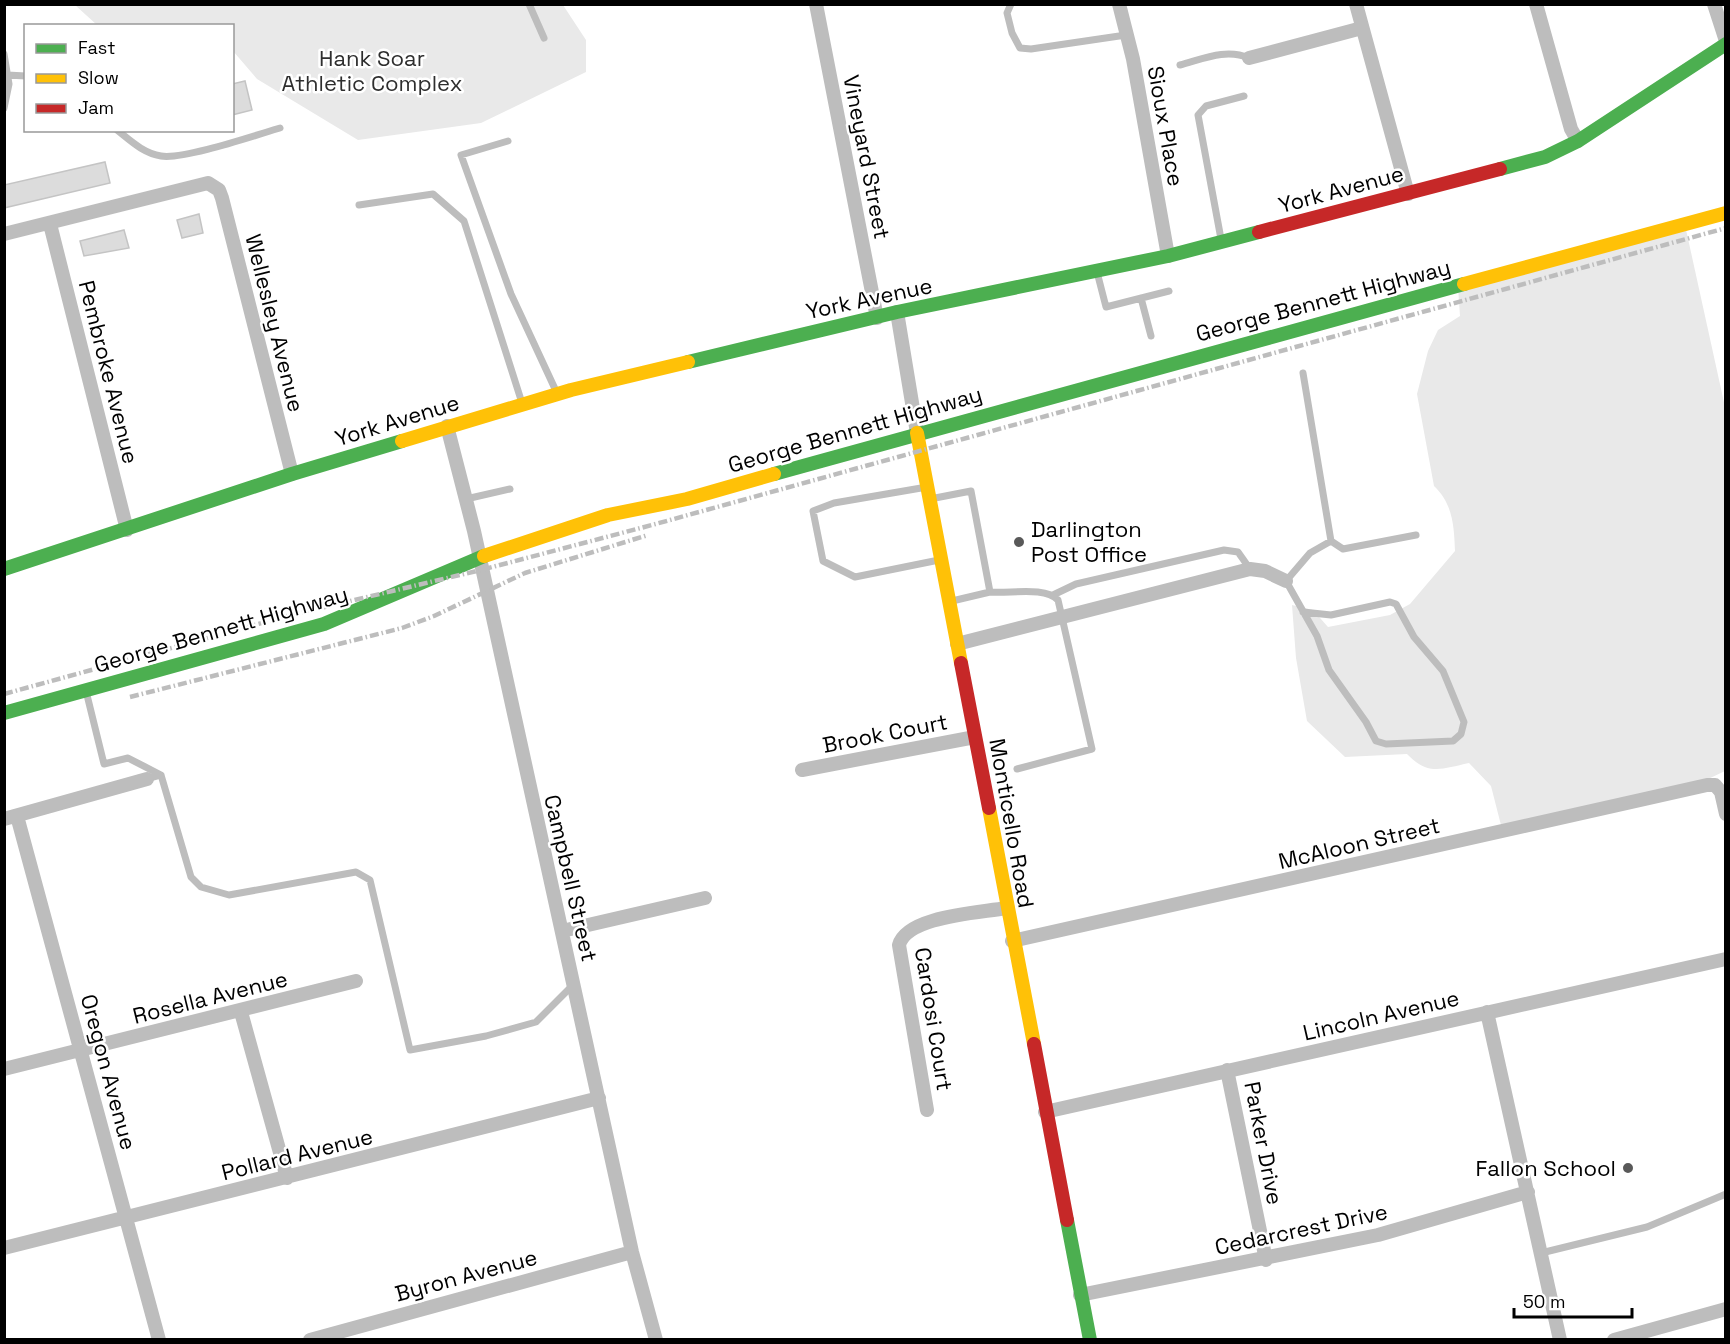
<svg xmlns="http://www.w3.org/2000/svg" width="1730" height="1344" font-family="'Space Grotesk',sans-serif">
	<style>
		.green { fill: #e9e9e9 }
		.building { fill: #dcdcdc; stroke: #c4c4c4; stroke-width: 1.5 }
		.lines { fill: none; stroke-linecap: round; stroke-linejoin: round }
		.lane { stroke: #bdbdbd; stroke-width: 7 }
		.street { stroke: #bdbdbd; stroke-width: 14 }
		.fast { stroke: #4caf50; stroke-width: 14 }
		.slow { stroke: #ffc107; stroke-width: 14 }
		.jam { stroke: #c62828; stroke-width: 14 }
		.rail { stroke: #bdbdbd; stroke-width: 4.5; stroke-dasharray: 9 3 1.5 3; stroke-linecap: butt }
		.poi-dot { fill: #595959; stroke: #fff; stroke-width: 2 }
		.labels { text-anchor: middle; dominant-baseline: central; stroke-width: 5; stroke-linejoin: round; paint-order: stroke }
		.park-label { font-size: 22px; fill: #2e2e2e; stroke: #fff }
		.street-label { font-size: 22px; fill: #000; stroke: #fff }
		.poi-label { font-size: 22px; fill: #000; stroke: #fff; text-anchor: start }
	</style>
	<rect width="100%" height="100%" fill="#fff"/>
	<path class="green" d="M 75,5 L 563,5 L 586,40 L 586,72 L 481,123 L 358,140 L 257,79 L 233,51 L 232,26 L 97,25 Z
		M 1685,225 L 1725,407 L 1725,771 L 1687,789 L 1503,833 L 1491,786 L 1469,763 C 1441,769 1428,776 1407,754 L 1345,757 L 1307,721 L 1296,658 L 1292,605 L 1313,610 L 1328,627 L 1390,615 L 1410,604 L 1455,551 C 1454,526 1453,504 1434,486 L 1417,394 L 1428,351 L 1438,330 L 1460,316 L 1458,287 Z"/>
	<path class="building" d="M 245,81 L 252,110 L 232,115 L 232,84 Z
		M 105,162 L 110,183 L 4,208 L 4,185 Z
		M 199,214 L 203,233 L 182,238 L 177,220 Z
		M 124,230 L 129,248 L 84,256 L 80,241 Z"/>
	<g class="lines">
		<path class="lane" d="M 529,4 L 544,38
			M 1011,4 L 1007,13 L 1012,33 L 1020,48 L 1031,49 L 1126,35
			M 4,54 L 9,84 L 4,108
			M 1180,65 C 1203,59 1226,48 1249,58
			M 7,75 L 26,76
			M 117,130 C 131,141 143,153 161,156 C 183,160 256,135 280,128
			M 508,141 L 461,155 L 511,294 L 556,391
			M 359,205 L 433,194 L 464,221 L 522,403
			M 1221,239 L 1198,115 L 1206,106 L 1244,96
			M 1097,272 L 1106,307 L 1169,291
			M 1141,298 L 1151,336
			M 1303,373 L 1331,541 L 1310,553 L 1286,581 L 1317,636 L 1329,670 L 1366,722 L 1376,741 L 1386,744 L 1453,741 L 1461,734 L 1464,722 L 1443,671 L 1414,637 L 1396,604 L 1390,602 L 1331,615 L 1303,612
			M 927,487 L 834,503 L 813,511 L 823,561 L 855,577 L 939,560
			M 466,499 L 510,489
			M 930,499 L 971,491 L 990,592 L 952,601
			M 1331,541 L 1343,549 L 1416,535
			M 990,592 C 1009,594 1045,586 1058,600 L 1092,749 L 1017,769
			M 1053,595 L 1076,584 L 1224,550 L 1238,552 L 1250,569
			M 86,691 L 104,764 L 128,758 L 161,775
			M 147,779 L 161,775 L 191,877 L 201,887 L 229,895 L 356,872 L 370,880 L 410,1050 L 486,1036 L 536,1022 L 574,984
			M 1541,1253 L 1647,1227 L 1726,1194"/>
		<path class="street" d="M 816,4 L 877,318
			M 1119,4 L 1133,59 L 1168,256
			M 1356,4 L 1408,194
			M 1536,4 L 1571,129 L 1578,141
			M 1714,4 L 1726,41
			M 1249,58 L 1362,28
			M 50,224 L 127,530
			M 4,234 L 208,183 L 219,190 L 222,198 L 292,474
			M 897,312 L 917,433
			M 447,426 L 474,531 L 632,1252 L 656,1340
			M 957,644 L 1250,569 L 1265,571 L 1286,581
			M 802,770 L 975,737
			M 17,816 L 159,1340
			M 4,819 L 147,779
			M 562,931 L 705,898
			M 1012,941 L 1707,785 L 1715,785 L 1721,792 L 1726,814
			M 241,1012 L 287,1178
			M 1487,1012 L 1560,1340
			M 4,1069 L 356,981
			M 1227,1070 L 1266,1260
			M 927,1110 L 899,945 C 907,916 979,913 1006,908
			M 1045,1112 L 1726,959
			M 4,1248 L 599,1098
			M 1080,1295 L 1378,1235 L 1528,1192
			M 310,1340 L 632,1252
			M 1614,1340 L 1726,1309"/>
		<path class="fast" d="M 1500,169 L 1545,157 L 1578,141 L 1726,44
			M 688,362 L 897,312 L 1168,256 L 1259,232
			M 774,474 L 1464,284
			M 4,569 L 292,474 L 402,441
			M 4,713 L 324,624 L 484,556
			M 1067,1220 L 1090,1340"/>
		<path class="slow" d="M 1464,284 L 1726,213
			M 917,433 L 961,663
			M 402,441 L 571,390 L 688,362
			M 484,556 L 608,515 L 687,499 L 774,474
			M 989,808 L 1034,1044"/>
		<path class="jam" d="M 1259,232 L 1500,169
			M 961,663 L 989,808
			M 1034,1044 L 1067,1220"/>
		<path class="rail" d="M 4,694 L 291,615 L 481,570 L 652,525 L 1726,228
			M 130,697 L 402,628 L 434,616 L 525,573 L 648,535"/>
	</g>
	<g class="poi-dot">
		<circle cx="1019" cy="542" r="6"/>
		<circle cx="1628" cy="1168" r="6"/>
	</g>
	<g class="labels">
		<g class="park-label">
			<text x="372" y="58">Hank Soar<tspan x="372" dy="25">Athletic Complex</tspan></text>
		</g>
		<g class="street-label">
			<text transform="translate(1166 126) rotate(80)">Sioux Place</text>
			<text transform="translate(867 157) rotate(79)">Vineyard Street</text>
			<text transform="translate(1341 189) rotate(-15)">York Avenue</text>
			<text transform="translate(869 298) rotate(-12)">York Avenue</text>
			<text transform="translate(1323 300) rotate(-15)">George Bennett Highway</text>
			<text transform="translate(275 323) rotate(76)">Wellesley Avenue</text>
			<text transform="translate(109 372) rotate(76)">Pembroke Avenue</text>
			<text transform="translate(397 420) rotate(-17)">York Avenue</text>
			<text transform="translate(855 429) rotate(-16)">George Bennett Highway</text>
			<text transform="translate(221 629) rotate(-16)">George Bennett Highway</text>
			<text transform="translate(885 733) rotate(-11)">Brook Court</text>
			<text transform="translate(1012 823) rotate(80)">Monticello Road</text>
			<text transform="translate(1359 843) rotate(-13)">McAloon Street</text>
			<text transform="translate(571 878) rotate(77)">Campbell Street</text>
			<text transform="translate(210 997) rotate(-14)">Rosella Avenue</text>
			<text transform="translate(1381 1015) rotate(-13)">Lincoln Avenue</text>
			<text transform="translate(934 1019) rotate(81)">Cardosi Court</text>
			<text transform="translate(109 1072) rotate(75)">Oregon Avenue</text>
			<text transform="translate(1264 1143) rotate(79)">Parker Drive</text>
			<text transform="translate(297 1154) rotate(-14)">Pollard Avenue</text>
			<text transform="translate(1301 1229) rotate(-12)">Cedarcrest Drive</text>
			<text transform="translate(466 1275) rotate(-15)">Byron Avenue</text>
		</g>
		<g class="poi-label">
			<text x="1031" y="529">Darlington<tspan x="1031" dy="25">Post Office</tspan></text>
			<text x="1616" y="1168" text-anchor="end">Fallon School</text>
		</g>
	</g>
	<rect width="1730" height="1344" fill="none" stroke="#000000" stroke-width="12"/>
	<rect x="24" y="24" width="210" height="108" fill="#ffffff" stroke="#999999" stroke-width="1.5"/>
	<rect x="36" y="44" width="30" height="9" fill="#4caf50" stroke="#999999" stroke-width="1.5"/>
	<text x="78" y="54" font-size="18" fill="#000000">Fast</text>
	<rect x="36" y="74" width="30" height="9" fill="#ffc107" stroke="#999999" stroke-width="1.5"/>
	<text x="78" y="84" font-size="18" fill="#000000">Slow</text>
	<rect x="36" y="104" width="30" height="9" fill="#c62828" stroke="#999999" stroke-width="1.5"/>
	<text x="78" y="114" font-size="18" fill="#000000">Jam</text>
	<path d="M1514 1308v9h118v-9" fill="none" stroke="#000000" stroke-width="3"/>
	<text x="1523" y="1308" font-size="18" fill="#000000" stroke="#ffffff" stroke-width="4.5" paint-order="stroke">50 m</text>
</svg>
